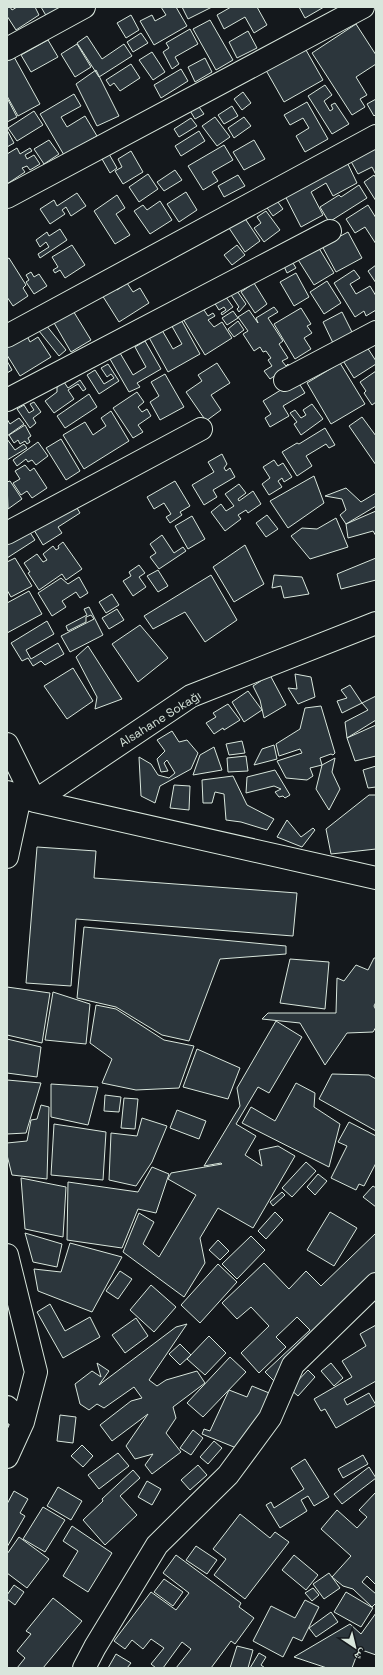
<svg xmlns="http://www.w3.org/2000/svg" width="383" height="1675" font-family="'Space Grotesk','Noto Naskh Arabic',sans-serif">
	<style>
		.building { fill: #2c363c; stroke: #d8e6dc }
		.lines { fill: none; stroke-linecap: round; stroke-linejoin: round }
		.minor-casing { stroke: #d8e6dc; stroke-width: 24 }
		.minor { stroke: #14181c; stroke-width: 22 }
		.labels { text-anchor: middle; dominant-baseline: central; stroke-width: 3; stroke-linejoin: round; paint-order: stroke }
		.street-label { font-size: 12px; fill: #d8e6dc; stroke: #14181c }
	</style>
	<rect width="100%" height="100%" fill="#14181c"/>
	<path class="building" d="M 7,7 L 10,7 L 12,10 L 17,7 L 35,7 L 39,15 L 16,30 L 7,16 Z
		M 41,7 L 68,7 L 48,19 Z
		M 161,7 L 176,7 L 187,26 L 154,45 L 140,21 L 152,15 L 155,21 L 166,15 Z
		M 182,7 L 212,7 L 188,19 Z
		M 231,7 L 257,7 L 267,25 L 254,33 L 245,17 L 224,29 L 217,15 Z
		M 299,7 L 324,7 L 305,18 Z
		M 131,15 L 139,30 L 126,38 L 117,23 Z
		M 210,20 L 233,60 L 216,70 L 193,29 Z
		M 356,24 L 376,55 L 376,64 L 356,77 L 367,95 L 360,99 L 365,107 L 352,115 L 312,53 Z
		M 190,29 L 198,44 L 175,57 L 179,64 L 172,69 L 163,52 L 169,48 L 166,43 Z
		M 248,31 L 257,48 L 237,58 L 229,42 Z
		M 141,33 L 148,43 L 133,52 L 127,42 Z
		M 87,36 L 102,59 L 124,44 L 132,56 L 99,77 L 77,43 Z
		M 48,40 L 58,57 L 31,72 L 21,55 Z
		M 302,43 L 323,80 L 284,102 L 263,65 Z
		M 77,44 L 91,67 L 75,77 L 61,54 Z
		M 152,52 L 165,72 L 153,80 L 139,60 Z
		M 13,55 L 40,104 L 18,116 L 7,96 L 7,58 Z
		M 205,58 L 212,72 L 195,82 L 188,67 Z
		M 131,64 L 140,78 L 120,91 L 114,83 L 110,86 L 106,80 Z
		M 181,69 L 188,81 L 161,98 L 154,85 Z
		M 96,70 L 119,116 L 97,126 L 76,84 Z
		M 325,85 L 332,95 L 324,101 L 330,111 L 333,109 L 331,105 L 335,103 L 349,124 L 332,134 L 308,96 Z
		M 243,92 L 251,103 L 242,110 L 234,99 Z
		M 74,94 L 81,106 L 61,117 L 67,127 L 85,116 L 97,136 L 64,155 L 40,114 Z
		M 7,98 L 17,117 L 7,122 Z
		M 376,99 L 376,114 L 374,116 L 367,104 Z
		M 307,102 L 328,139 L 305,152 L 296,136 L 309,128 L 303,118 L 290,125 L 284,115 Z
		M 197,104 L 204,114 L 195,119 L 189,109 Z
		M 232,106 L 238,116 L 224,124 L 218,115 Z
		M 34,111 L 43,125 L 17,141 L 8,128 Z
		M 215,117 L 230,137 L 217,146 L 202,126 Z
		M 244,117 L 251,126 L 234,138 L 228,128 Z
		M 191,118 L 197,126 L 179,137 L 174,129 Z
		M 7,130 L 14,143 L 7,147 Z
		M 199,131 L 205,141 L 181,156 L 175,146 Z
		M 49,140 L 59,154 L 44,164 L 34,149 Z
		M 254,140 L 265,159 L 244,170 L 233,152 Z
		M 376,143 L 376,175 L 372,167 L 358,174 L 348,156 Z
		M 224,145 L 233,160 L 212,172 L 218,181 L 203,190 L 188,166 Z
		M 17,148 L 20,154 L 30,148 L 32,151 L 25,155 L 27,159 L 34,155 L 40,164 L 30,170 L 27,166 L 22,168 L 25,172 L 7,184 L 7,154 Z
		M 131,151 L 143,172 L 123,184 L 115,171 L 122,167 L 118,159 Z
		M 109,154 L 117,168 L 110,173 L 102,159 Z
		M 345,158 L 357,183 L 333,196 L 326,183 L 311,192 L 323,215 L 301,227 L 282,190 Z
		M 175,170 L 182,180 L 164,191 L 157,182 Z
		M 148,174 L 158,189 L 139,202 L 129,187 Z
		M 238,175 L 245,186 L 224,197 L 218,186 Z
		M 374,175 L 376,178 L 376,201 L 364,182 Z
		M 359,185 L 367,198 L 329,222 L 320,207 L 339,195 L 341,197 Z
		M 186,192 L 197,210 L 179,222 L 167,204 Z
		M 77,193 L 86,206 L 71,216 L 66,207 L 62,210 L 65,214 L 50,224 L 40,209 L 54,200 L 57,206 Z
		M 117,195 L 125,208 L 116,214 L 130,235 L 115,244 L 94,211 Z
		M 275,198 L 283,209 L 273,216 L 265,205 Z
		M 160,201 L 172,220 L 150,234 L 134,211 L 143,205 L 147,210 Z
		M 368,205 L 376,218 L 376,244 L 365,227 L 355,233 L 346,219 Z
		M 266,211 L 280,230 L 264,242 L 254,228 L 261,223 L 257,217 Z
		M 244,217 L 260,241 L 245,252 L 229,228 Z
		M 60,229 L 67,240 L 40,258 L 38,254 L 49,247 L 46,242 L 40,247 L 36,240 L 47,232 L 49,236 Z
		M 348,232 L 362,258 L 336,272 L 322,246 Z
		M 72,245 L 85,265 L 65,278 L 60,270 L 55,273 L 53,270 L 58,267 L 52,257 Z
		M 237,245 L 245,255 L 232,265 L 224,255 Z
		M 317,245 L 334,273 L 314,285 L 297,258 Z
		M 9,258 L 26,285 L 23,288 L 28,296 L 13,306 L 7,297 L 7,259 Z
		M 291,260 L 296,268 L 287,273 L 283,264 Z
		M 376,265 L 376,283 L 368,271 Z
		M 354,270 L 360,278 L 350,284 L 356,294 L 370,286 L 376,296 L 376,310 L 366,316 L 364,311 L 355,317 L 334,283 Z
		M 31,272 L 34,277 L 39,274 L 47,286 L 34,294 L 26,282 L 29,280 L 26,275 Z
		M 296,273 L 309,297 L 294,306 L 280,282 Z
		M 110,279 L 117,290 L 127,283 L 133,292 L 140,288 L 149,303 L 119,322 L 97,287 Z
		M 327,281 L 341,303 L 324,314 L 310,292 Z
		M 254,283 L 267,304 L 255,313 L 241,292 Z
		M 237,291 L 246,304 L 239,312 L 237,309 L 239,307 L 231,295 Z
		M 223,293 L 233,307 L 222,315 L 221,313 L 226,310 L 224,307 L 219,310 L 214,302 Z
		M 274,307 L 278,312 L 268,318 L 283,341 L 279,344 L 288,358 L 282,361 L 286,366 L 288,364 L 289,366 L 270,379 L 264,371 L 272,366 L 268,360 L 271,358 L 266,351 L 263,352 L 260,347 L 254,351 L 243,334 L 248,331 L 238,317 L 249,310 L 258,323 L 256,318 Z
		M 207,308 L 204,310 L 208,316 L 213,313 L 215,316 L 208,320 L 214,327 L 222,322 L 232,338 L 205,355 L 180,314 Z
		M 301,308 L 311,324 L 307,326 L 312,333 L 304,338 L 311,349 L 295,359 L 274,324 Z
		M 72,309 L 91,340 L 71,352 L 53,321 Z
		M 233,311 L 238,318 L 227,325 L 222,318 Z
		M 342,312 L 353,334 L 333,343 L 323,322 Z
		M 179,316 L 200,354 L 168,372 L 146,332 L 159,325 L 173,349 L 182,344 L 169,321 Z
		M 238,321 L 244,330 L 234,337 L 228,329 Z
		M 46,325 L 66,350 L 59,356 L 39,331 Z
		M 26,334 L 30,342 L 38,337 L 51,357 L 20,376 L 7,355 L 7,346 Z
		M 145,341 L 161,369 L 137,383 L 140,387 L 129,392 L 110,359 L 120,353 L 133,375 L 146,367 L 135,347 Z
		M 365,344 L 376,361 L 376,364 L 354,378 L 342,359 Z
		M 7,361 L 12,370 L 7,373 Z
		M 217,363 L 230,383 L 211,395 L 221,410 L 206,421 L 186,392 L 202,381 L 198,375 Z
		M 340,363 L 365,404 L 331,424 L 307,383 Z
		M 108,364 L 119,381 L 99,394 L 87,375 L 95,370 L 104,384 L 114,378 L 111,374 L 107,377 L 101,368 Z
		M 376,371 L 376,402 L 372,405 L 364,393 L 366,391 L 360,382 Z
		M 165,374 L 184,407 L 160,420 L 150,402 L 159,396 L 151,382 Z
		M 80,380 L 86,389 L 83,391 L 78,384 L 68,390 L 74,399 L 54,413 L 45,401 L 57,392 L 57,387 L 64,382 L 68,388 Z
		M 297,380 L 305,393 L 283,406 L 289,416 L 270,427 L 265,418 L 271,414 L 263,401 Z
		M 137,392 L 144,402 L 138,407 L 142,412 L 147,409 L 151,416 L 138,425 L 143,432 L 133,438 L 113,408 Z
		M 89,394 L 97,407 L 65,428 L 57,416 Z
		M 34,402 L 41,412 L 33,418 L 36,423 L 30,428 L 17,409 L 24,405 L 29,413 L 34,410 L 30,404 Z
		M 312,404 L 323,419 L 301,435 L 294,424 L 297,422 L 290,413 L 295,410 L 301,418 L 306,415 L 303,410 Z
		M 111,411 L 129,441 L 84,469 L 63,435 L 85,422 L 93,435 L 106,426 L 101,418 Z
		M 362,417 L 376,436 L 376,465 L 349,426 Z
		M 19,418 L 24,424 L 7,436 L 7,419 L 10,424 Z
		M 25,425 L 31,436 L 28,438 L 30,442 L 27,444 L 25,441 L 20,444 L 18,440 L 14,443 L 9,435 Z
		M 325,428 L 335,445 L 329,448 L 326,444 L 306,456 L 312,466 L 297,476 L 282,452 L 297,443 L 299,444 Z
		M 7,439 L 15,450 L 24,444 L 27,448 L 7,460 Z
		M 61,439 L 80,471 L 66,480 L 46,448 Z
		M 38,442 L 48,456 L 36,465 L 32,460 L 28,462 L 26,459 L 17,466 L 13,460 Z
		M 222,454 L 227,464 L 224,468 L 226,471 L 230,468 L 235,477 L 213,490 L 217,497 L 204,505 L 192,485 L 214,472 L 208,462 Z
		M 274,460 L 278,466 L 283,463 L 292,477 L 284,482 L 282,478 L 278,481 L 282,487 L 269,495 L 262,484 L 270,478 L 263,467 Z
		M 25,465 L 30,471 L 34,468 L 47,488 L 32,498 L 27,491 L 21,495 L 13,483 L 20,479 L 15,471 Z
		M 314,476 L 324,503 L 288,528 L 270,501 Z
		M 10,481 L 22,499 L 8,509 L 7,482 Z
		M 175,481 L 190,506 L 180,512 L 182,515 L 170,523 L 166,517 L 171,514 L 164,503 L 154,509 L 147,497 Z
		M 239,484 L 246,493 L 238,499 L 239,501 L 253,491 L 261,504 L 248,513 L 246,510 L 238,515 L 241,519 L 225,531 L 211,512 L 221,504 L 226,511 L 234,506 L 225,494 Z
		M 346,488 L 361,502 L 376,493 L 376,506 L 346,524 L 340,515 L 346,510 L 342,499 L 325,496 Z
		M 74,503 L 80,513 L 58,527 L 62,533 L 43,545 L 34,530 Z
		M 376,511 L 376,536 L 373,531 L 348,538 L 346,524 Z
		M 267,515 L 278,529 L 266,537 L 256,523 Z
		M 192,516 L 205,539 L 188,549 L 175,526 Z
		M 336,518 L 348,547 L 310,559 L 291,536 L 302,528 L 317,529 Z
		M 25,525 L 35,540 L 7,558 L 7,532 Z
		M 162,535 L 174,553 L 183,547 L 186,551 L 159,569 L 150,557 L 156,553 L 150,544 Z
		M 63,542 L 82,569 L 66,580 L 62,574 L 39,590 L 28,573 L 30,572 L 24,563 L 37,554 L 43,562 L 47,560 L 43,554 L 53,546 L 56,550 L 59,548 L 58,546 Z
		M 245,545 L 264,584 L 234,602 L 213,567 Z
		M 15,558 L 32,586 L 11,597 L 7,590 L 7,562 Z
		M 376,558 L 376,580 L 341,589 L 337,574 Z
		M 139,565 L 145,573 L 139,577 L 146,587 L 133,596 L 123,581 L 131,576 L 129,572 Z
		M 158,570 L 168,586 L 158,592 L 147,576 Z
		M 211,575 L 237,620 L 205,642 L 185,612 L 153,629 L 144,616 Z
		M 274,575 L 302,577 L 309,594 L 284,598 L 281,586 L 272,588 Z
		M 79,577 L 88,593 L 80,598 L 76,592 L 62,601 L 66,607 L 52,616 L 38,593 L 61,578 L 68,584 Z
		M 29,591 L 42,614 L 7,633 L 7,603 Z
		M 112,594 L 119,605 L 106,613 L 99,602 Z
		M 89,607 L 103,635 L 70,652 L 61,636 L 94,619 L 91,615 L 86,617 L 86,622 L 68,631 L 66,626 L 87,615 L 84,609 Z
		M 117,609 L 124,620 L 109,629 L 102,618 Z
		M 47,621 L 54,634 L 26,650 L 31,659 L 58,643 L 64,654 L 45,665 L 41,661 L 33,666 L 28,658 L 22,661 L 11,643 Z
		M 140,625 L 168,658 L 138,682 L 112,644 Z
		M 88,646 L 122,699 L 95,709 L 97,697 L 76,657 Z
		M 73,668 L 93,701 L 67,719 L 44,686 Z
		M 295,674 L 311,677 L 315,697 L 298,704 L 288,688 L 297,689 Z
		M 270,675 L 286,705 L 264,718 L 260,700 L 253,686 Z
		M 350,685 L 362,703 L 342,713 L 337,701 L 347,698 L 341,690 Z
		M 248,691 L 262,710 L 244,722 L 232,702 Z
		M 376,696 L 376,720 L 347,738 L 345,722 L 368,710 L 362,703 Z
		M 228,704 L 240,720 L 224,730 L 223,728 L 214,734 L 206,723 L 216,717 L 213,713 Z
		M 321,706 L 335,753 L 333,755 L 331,754 L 320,758 L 322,765 L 310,768 L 313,776 L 307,780 L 286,778 L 277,761 L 302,753 L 300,749 L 279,756 L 276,744 L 300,729 L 305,708 Z
		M 376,725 L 376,756 L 355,761 L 347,738 Z
		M 172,731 L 179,742 L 187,740 L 198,753 L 191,769 L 160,786 L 155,803 L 141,796 L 139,757 L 151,764 L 158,775 L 169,778 L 175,773 L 167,760 L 164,763 L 168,771 L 161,772 L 157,759 L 165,751 L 157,740 Z
		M 242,741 L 245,753 L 229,755 L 226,744 Z
		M 274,745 L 277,759 L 254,765 L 262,749 Z
		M 214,747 L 222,770 L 193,775 L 200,755 Z
		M 246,756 L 248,771 L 228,772 L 227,758 Z
		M 335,758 L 332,772 L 340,789 L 329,810 L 316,789 L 322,765 Z
		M 376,766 L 376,787 L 368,788 L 363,770 Z
		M 275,770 L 290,795 L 285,798 L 283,796 L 279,797 L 275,792 L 281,789 L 274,786 L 246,793 L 247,777 Z
		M 233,776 L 247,805 L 274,819 L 267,830 L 241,822 L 226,820 L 224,794 L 215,792 L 212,803 L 203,803 L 202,780 Z
		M 174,785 L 190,786 L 189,810 L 170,808 Z
		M 369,795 L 376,795 L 376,849 L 331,854 L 326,829 Z
		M 287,820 L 301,837 L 313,828 L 315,830 L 302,847 L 277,837 Z
		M 37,847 L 96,851 L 94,878 L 297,893 L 293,936 L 76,919 L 71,986 L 26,983 Z
		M 84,927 L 286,946 L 286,954 L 220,959 L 189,1041 L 162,1035 L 116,1007 L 77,998 Z
		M 374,958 L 376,958 L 376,1002 L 374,1006 L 376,1010 L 376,1027 L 373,1032 L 347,1033 L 325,1065 L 300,1023 L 262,1019 L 268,1013 L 336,1013 L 337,978 L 344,981 L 356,965 L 368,970 Z
		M 290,959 L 329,962 L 325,1009 L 280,1003 Z
		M 7,987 L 50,993 L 42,1043 L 7,1035 Z
		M 53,992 L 90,1004 L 86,1044 L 45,1040 Z
		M 96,1005 L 116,1009 L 164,1040 L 194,1046 L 179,1088 L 136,1090 L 102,1083 L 112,1059 L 90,1043 Z
		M 276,1021 L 302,1037 L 269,1093 L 258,1087 L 236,1124 L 256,1136 L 245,1155 L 262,1166 L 259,1150 L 278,1146 L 295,1156 L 253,1228 L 218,1208 L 200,1238 L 205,1263 L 184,1297 L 123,1252 L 139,1213 L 154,1222 L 143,1244 L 159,1257 L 196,1195 L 168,1179 L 171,1173 L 222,1164 L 221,1163 L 204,1166 L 240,1106 L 237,1088 Z
		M 7,1039 L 41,1047 L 37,1077 L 7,1073 Z
		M 197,1049 L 240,1068 L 228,1099 L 183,1087 Z
		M 332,1074 L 369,1075 L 376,1079 L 376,1131 L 319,1099 Z
		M 7,1080 L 41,1083 L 26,1133 L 7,1134 Z
		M 296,1083 L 315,1093 L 314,1107 L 340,1124 L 329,1167 L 242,1123 L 251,1107 L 275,1121 Z
		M 51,1084 L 98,1087 L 88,1125 L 51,1117 Z
		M 105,1095 L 121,1097 L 119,1112 L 104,1111 Z
		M 124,1098 L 138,1099 L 135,1129 L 121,1128 Z
		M 41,1105 L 49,1107 L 47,1179 L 12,1175 L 7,1155 L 7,1143 L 27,1141 L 31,1120 L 37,1119 Z
		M 177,1110 L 206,1121 L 199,1139 L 170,1128 Z
		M 142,1118 L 167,1126 L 152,1162 L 136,1186 L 109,1180 L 111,1133 L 137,1136 Z
		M 349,1122 L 376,1136 L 376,1163 L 364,1186 L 359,1184 L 356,1190 L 331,1178 L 347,1146 L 338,1142 Z
		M 54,1124 L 106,1132 L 103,1180 L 51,1175 Z
		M 306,1162 L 316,1171 L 292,1197 L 282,1188 Z
		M 152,1167 L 169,1174 L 156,1213 L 138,1209 L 122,1248 L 67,1240 L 68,1182 L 138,1192 Z
		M 318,1174 L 327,1181 L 315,1195 L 307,1187 Z
		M 21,1178 L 66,1187 L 63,1237 L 25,1229 Z
		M 373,1186 L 376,1188 L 376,1207 L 363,1197 Z
		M 282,1192 L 285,1195 L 273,1206 L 270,1202 Z
		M 275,1212 L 283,1220 L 266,1239 L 258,1231 Z
		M 330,1212 L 357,1228 L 334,1266 L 307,1250 Z
		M 25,1233 L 62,1244 L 57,1267 L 33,1262 Z
		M 376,1233 L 376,1295 L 280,1387 L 265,1372 L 310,1330 L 297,1317 L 276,1337 L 286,1347 L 259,1373 L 241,1353 L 269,1326 L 251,1307 L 237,1319 L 222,1303 L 264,1263 L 289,1289 L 306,1271 L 321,1286 Z
		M 251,1236 L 265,1250 L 237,1279 L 222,1264 Z
		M 218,1240 L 229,1251 L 220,1260 L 209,1250 Z
		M 70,1243 L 122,1257 L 92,1312 L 38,1291 L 34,1269 L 61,1272 Z
		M 218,1264 L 237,1282 L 200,1323 L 181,1305 Z
		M 120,1271 L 132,1279 L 118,1299 L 106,1291 Z
		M 151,1285 L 176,1307 L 154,1332 L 130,1310 Z
		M 50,1304 L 65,1331 L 90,1317 L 100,1337 L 63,1358 L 37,1312 Z
		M 136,1318 L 148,1336 L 125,1353 L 112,1335 Z
		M 187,1324 L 149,1380 L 157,1386 L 166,1380 L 197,1371 L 205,1383 L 173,1407 L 176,1418 L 166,1433 L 181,1452 L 152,1474 L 145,1465 L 153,1454 L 135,1459 L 126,1446 L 148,1414 L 112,1441 L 100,1425 L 131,1401 L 142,1398 L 134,1387 L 104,1408 L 97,1404 L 89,1410 L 80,1404 L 75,1384 L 92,1371 L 101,1377 L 97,1363 L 109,1371 L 99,1385 L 176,1327 Z
		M 376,1325 L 376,1381 L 344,1399 L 347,1405 L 369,1393 L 376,1405 L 336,1428 L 325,1409 L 321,1411 L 314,1399 L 352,1377 L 342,1361 L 366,1346 L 360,1334 Z
		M 209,1336 L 226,1353 L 205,1375 L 187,1359 Z
		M 180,1344 L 191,1355 L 180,1365 L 169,1354 Z
		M 230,1357 L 246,1372 L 203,1417 L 187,1403 Z
		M 331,1363 L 343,1378 L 334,1386 L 321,1371 Z
		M 308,1370 L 315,1377 L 298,1396 L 290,1389 Z
		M 252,1386 L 279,1397 L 256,1456 L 202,1434 L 204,1429 L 210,1431 L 229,1390 L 247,1397 Z
		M 60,1415 L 76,1417 L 73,1443 L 57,1441 Z
		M 193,1430 L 203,1438 L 191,1455 L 180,1448 Z
		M 214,1441 L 222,1448 L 208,1464 L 200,1457 Z
		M 82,1445 L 93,1456 L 83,1467 L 71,1456 Z
		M 118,1453 L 129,1466 L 99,1489 L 88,1475 Z
		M 363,1455 L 368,1464 L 343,1478 L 338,1469 Z
		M 305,1459 L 329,1497 L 314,1506 L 308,1496 L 301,1500 L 307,1511 L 280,1528 L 266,1505 L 271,1502 L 274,1508 L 304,1489 L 291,1468 Z
		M 198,1465 L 207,1475 L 190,1490 L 181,1480 Z
		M 369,1467 L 376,1478 L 342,1504 L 334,1494 Z
		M 133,1470 L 140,1478 L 120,1496 L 137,1515 L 105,1545 L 83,1520 L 103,1501 L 102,1499 Z
		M 147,1481 L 161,1489 L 152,1505 L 138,1497 Z
		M 58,1487 L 82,1501 L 71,1520 L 47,1506 Z
		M 14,1491 L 28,1499 L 20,1513 L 25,1516 L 7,1547 L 7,1504 Z
		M 376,1492 L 376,1585 L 367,1576 L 362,1582 L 376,1594 L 376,1603 L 372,1607 L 353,1589 L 343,1586 L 332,1577 L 351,1556 L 321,1529 L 337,1510 L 357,1528 L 367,1517 L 359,1510 Z
		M 43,1507 L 65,1520 L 45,1552 L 23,1539 Z
		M 240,1514 L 270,1538 L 275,1532 L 289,1542 L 245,1599 L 214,1575 L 226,1559 L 213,1549 Z
		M 72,1526 L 112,1553 L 88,1592 L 63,1576 L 78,1551 L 63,1541 Z
		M 19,1537 L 49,1559 L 27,1588 L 7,1573 L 7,1554 Z
		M 196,1546 L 217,1560 L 207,1574 L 186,1560 Z
		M 176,1555 L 241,1603 L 239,1607 L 254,1618 L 235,1644 L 231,1641 L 211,1668 L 176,1668 L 191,1649 L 182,1642 L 163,1668 L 156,1668 L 151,1664 L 164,1648 L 151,1639 L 143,1649 L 132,1640 L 125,1649 L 114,1641 L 151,1592 L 176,1610 L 189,1593 L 163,1573 Z
		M 294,1555 L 318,1575 L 306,1590 L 282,1570 Z
		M 329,1573 L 340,1588 L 324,1599 L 313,1584 Z
		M 164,1579 L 183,1592 L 173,1606 L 154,1592 Z
		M 14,1585 L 24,1592 L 15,1605 L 7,1599 L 7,1595 Z
		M 313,1588 L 319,1595 L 312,1601 L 305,1593 Z
		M 346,1592 L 373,1608 L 361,1627 L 334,1612 Z
		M 53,1598 L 82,1621 L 43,1668 L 17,1668 L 25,1658 L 17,1651 L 31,1634 L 26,1631 Z
		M 305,1600 L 319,1607 L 302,1641 L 293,1637 L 283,1657 L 253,1641 L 271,1606 L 295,1618 Z
		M 331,1612 L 338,1622 L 316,1637 L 309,1628 Z
		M 376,1613 L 376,1655 L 359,1649 L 352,1668 L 327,1668 L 294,1657 L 350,1624 L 361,1634 Z
		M 237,1646 L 253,1650 L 248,1668 L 230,1668 Z
		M 259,1653 L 266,1657 L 261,1665 L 265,1668 L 250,1668 Z
		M 116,1654 L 131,1663 L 127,1668 L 108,1668 Z"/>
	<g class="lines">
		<defs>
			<path id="minor" d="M 7,49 L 84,7
				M 7,197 L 363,7
				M 7,336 L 376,136
				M 285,380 L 376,332
				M 7,400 L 330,231
				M 7,533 L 201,429
				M 7,744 L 35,801 L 191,696 L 376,623
				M 7,792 L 35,801 L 376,878
				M 7,857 L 20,797
				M 7,1255 L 36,1372 L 23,1422 L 7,1457
				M 7,1407 L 23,1422
				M 84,1668 L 95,1647 L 157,1545 L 228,1475 L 270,1418 L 293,1365 L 376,1284"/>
		</defs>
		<use href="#minor" class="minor-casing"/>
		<use href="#minor" class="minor"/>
	</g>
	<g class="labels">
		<g class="street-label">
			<text transform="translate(160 719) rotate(-32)">Alsahane Sokağı</text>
		</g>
	</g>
	<rect width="383" height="1675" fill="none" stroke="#d8e6dc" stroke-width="16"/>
	<g transform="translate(355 1647) rotate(145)" stroke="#14181c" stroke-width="3" paint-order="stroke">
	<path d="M0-3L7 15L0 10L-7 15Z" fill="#d8e6dc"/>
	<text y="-6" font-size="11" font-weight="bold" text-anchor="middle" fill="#d8e6dc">ش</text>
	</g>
</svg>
